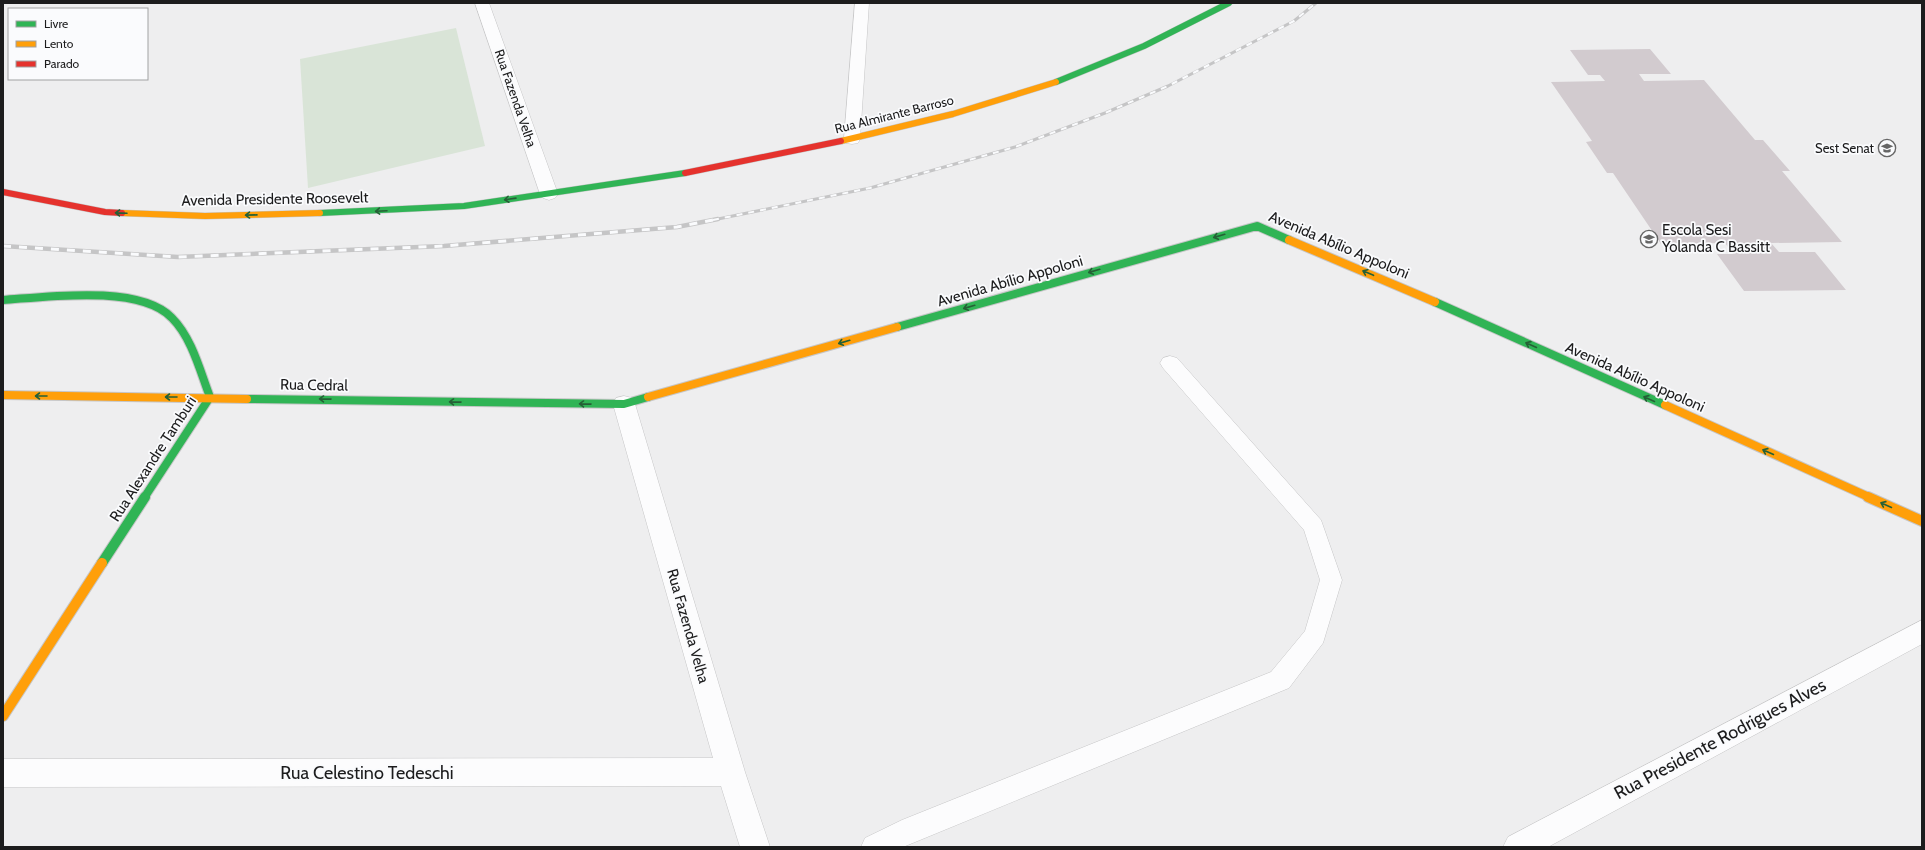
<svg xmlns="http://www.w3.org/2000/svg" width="1925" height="850" font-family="Cabin,sans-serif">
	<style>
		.green { fill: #d9e4d7 }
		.building { fill: #d2cbcf }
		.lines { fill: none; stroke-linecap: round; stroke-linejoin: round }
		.lane-casing { stroke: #c6c6c7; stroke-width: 1 }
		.street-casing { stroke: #c6c6c7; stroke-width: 1 }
		.fast-far2-casing { stroke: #c6c6c7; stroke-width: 7 }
		.fast-far1-casing { stroke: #c6c6c7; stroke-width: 10 }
		.fast-casing { stroke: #c6c6c7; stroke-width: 12 }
		.slow-far2-casing { stroke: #c6c6c7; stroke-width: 7 }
		.slow-far1-casing { stroke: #c6c6c7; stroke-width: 10 }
		.slow-casing { stroke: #c6c6c7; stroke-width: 12 }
		.jam-casing { stroke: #c6c6c7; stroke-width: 7 }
		.lane { fill: #fcfcfd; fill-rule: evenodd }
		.street { fill: #fcfcfd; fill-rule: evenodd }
		.fast-far2 { stroke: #30b455; stroke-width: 6 }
		.fast-far1 { stroke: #30b455; stroke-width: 8 }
		.fast { stroke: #30b455; stroke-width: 10 }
		.slow-far2 { stroke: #ff9f0a; stroke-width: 6 }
		.slow-far1 { stroke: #ff9f0a; stroke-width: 8 }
		.slow { stroke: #ff9f0a; stroke-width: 10 }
		.jam { stroke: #e5322d; stroke-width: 6 }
		.rail-far1-casing { stroke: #c5c5c6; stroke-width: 3 }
		.rail-casing { stroke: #c5c5c6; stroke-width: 4.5 }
		.rail-far1 { stroke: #fafbfd; stroke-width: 2; stroke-dasharray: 6; stroke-linecap: butt }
		.rail { stroke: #fafbfd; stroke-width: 3; stroke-dasharray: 8; stroke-linecap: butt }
		.oneway { stroke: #256036 }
		.labels { text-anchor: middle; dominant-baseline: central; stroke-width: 3.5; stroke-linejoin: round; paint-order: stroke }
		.far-street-label { font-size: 13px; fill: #1c1c1d; stroke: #fafbfd }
		.far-poi-label { font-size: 13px; fill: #1c1c1d; stroke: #fafbfd; text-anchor: end }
		.street-label { font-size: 15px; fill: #1c1c1d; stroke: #fafbfd }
		.poi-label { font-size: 15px; fill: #1c1c1d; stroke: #fafbfd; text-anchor: start }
		.near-street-label { font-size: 18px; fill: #1c1c1d; stroke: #fafbfd }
	</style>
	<rect width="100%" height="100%" fill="#eeeeef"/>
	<path class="green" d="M 456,28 L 485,146 L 308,188 L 300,59 Z"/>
	<path class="building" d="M 1650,49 L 1671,74 L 1639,74 L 1644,81 L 1704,80 L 1755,140 L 1763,140 L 1790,171 L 1782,171 L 1842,242 L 1771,243 L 1779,252 L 1815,252 L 1846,290 L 1744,291 L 1717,254 L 1733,254 L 1725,243 L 1661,244 L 1613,173 L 1607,173 L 1586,142 L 1592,141 L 1551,82 L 1605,81 L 1600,75 L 1588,75 L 1570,50 Z"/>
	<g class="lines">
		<defs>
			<path id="lane" d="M 1170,356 L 1177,358 L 1321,520 L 1342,580 L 1323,643 L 1289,688 L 903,847 L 861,847 L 865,838 L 902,820 L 1271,672 L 1305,631 L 1320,580 L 1304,530 L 1163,368 L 1160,363 L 1163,358 Z"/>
			<path id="street" d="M 475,3 L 489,3 L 558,194 L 555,198 L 549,200 L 543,198 L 540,194 Z
				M 855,3 L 869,3 L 860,139 L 858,143 L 852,144 L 846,143 L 844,139 Z
				M 624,396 L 632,398 L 635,404 L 745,772 L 770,847 L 740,847 L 721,786 L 3,787 L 3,759 L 713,758 L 613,404 L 616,398 Z
				M 1922,620 L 1922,644 L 1548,847 L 1503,847 L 1508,837 Z"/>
			<path id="fast-far2" d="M 1056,82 L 1144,46 L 1229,3
				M 320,213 L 464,206 L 685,173"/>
			<path id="fast-far1" d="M 3,300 C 46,297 140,284 172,318 C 192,338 200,371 210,397
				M 1435,302 L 1665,405
				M 897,327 L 1257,226 L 1289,240
				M 247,399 L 624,404 L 648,397
				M 144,498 L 210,397"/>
			<path id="fast" d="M 102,563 L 145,497"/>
			<path id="slow-far2" d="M 841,141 L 953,114 L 1056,82
				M 122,213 L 205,216 L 320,213"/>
			<path id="slow-far1" d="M 1289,240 L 1435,302
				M 3,395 L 247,399
				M 648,397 L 897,327
				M 1665,405 L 1871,498"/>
			<path id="slow" d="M 1868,497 L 1922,521
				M 3,716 L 102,563"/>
			<path id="jam" d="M 685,173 L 841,141
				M 3,192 L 105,212 L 122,213"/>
		</defs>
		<use href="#lane" class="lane-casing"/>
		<use href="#street" class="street-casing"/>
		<use href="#fast-far2" class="fast-far2-casing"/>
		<use href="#fast-far1" class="fast-far1-casing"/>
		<use href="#fast" class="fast-casing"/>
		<use href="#slow-far2" class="slow-far2-casing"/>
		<use href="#slow-far1" class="slow-far1-casing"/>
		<use href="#slow" class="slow-casing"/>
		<use href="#jam" class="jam-casing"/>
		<use href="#lane" class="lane"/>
		<use href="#street" class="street"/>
		<use href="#fast-far2" class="fast-far2"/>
		<use href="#fast-far1" class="fast-far1"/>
		<use href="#fast" class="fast"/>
		<use href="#slow-far2" class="slow-far2"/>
		<use href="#slow-far1" class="slow-far1"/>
		<use href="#slow" class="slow"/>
		<use href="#jam" class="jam"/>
		<defs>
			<path id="rail-far1" d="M 713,220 L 870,188 L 1015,147 L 1105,113 L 1168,86 L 1294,21 L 1316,3"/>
			<path id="rail" d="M 3,246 L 178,257 L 444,246 L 677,227 L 718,219"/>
		</defs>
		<use href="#rail-far1" class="rail-far1-casing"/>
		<use href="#rail" class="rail-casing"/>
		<use href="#rail-far1" class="rail-far1"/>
		<use href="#rail" class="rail"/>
	</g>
	<defs><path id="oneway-shaft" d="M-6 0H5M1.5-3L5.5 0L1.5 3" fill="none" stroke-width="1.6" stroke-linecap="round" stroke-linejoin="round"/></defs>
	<g class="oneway">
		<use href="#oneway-shaft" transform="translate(510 199) rotate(172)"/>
		<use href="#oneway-shaft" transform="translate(381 211) rotate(177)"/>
		<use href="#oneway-shaft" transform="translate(121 213) rotate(-178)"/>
		<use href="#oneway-shaft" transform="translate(251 215) rotate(179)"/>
		<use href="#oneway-shaft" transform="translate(1219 236) rotate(164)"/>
		<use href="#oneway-shaft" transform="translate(1094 271) rotate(164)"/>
		<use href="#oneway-shaft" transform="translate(1368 273) rotate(-157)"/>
		<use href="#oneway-shaft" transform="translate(969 307) rotate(164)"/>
		<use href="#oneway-shaft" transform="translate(844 342) rotate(164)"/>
		<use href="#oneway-shaft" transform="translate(1531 345) rotate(-156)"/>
		<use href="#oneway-shaft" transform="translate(41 396) rotate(-180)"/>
		<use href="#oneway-shaft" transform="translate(171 397) rotate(-180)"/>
		<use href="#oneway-shaft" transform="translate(325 399) rotate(-179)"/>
		<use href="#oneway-shaft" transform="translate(1649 399) rotate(-156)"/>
		<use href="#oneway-shaft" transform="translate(455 402) rotate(-179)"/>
		<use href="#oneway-shaft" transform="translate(585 404) rotate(-179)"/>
		<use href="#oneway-shaft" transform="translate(1768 452) rotate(-156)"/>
		<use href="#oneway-shaft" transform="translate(1886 505) rotate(-156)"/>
	</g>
	<defs>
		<symbol id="university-ring" viewBox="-11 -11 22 22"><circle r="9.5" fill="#fafbfd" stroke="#666" stroke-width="1.5"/><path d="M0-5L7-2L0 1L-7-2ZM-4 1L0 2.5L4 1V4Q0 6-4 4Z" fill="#666"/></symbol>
		<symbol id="school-ring" viewBox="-11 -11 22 22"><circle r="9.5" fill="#fafbfd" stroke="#666" stroke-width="1.5"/><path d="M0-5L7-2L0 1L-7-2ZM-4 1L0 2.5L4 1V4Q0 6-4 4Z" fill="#666"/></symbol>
	</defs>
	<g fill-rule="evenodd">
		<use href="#university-ring" x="1877" y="138" width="20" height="20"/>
		<use href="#school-ring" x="1639" y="229" width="20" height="20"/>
	</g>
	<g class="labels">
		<g class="far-street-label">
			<text transform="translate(516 98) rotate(71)">Rua Fazenda Velha</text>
			<text transform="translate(894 114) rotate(-14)">Rua Almirante Barroso</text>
		</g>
		<g class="far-poi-label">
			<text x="1874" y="148">Sest Senat</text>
		</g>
		<g class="street-label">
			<text transform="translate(275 199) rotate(-1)">Avenida Presidente Roosevelt</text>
			<text transform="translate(1339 245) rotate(23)">Avenida Abílio Appoloni</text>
			<text transform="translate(1010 281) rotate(-16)">Avenida Abílio Appoloni</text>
			<text transform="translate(1635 377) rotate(24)">Avenida Abílio Appoloni</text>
			<text transform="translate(314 385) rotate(1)">Rua Cedral</text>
			<text transform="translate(153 459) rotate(-57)">Rua Alexandre Tamburi</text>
			<text transform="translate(688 626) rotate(74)">Rua Fazenda Velha</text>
		</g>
		<g class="poi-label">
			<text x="1662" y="230">Escola Sesi<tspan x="1662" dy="17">Yolanda C Bassitt</tspan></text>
		</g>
		<g class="near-street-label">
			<text transform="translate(1720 739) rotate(-28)">Rua Presidente Rodrigues Alves</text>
			<text x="367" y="773">Rua Celestino Tedeschi</text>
		</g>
	</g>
	<rect width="1925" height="850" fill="none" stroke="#1c1c1d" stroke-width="8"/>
	<rect x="8" y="8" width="140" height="72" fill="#fafbfd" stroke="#a1a2a3"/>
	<rect x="16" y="21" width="20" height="6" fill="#30b455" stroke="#a1a2a3"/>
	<text x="44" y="28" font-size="12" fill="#1c1c1d">Livre</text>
	<rect x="16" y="41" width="20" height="6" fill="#ff9f0a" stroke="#a1a2a3"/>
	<text x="44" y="48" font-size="12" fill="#1c1c1d">Lento</text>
	<rect x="16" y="61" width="20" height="6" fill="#e5322d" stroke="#a1a2a3"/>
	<text x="44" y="68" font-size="12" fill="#1c1c1d">Parado</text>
</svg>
